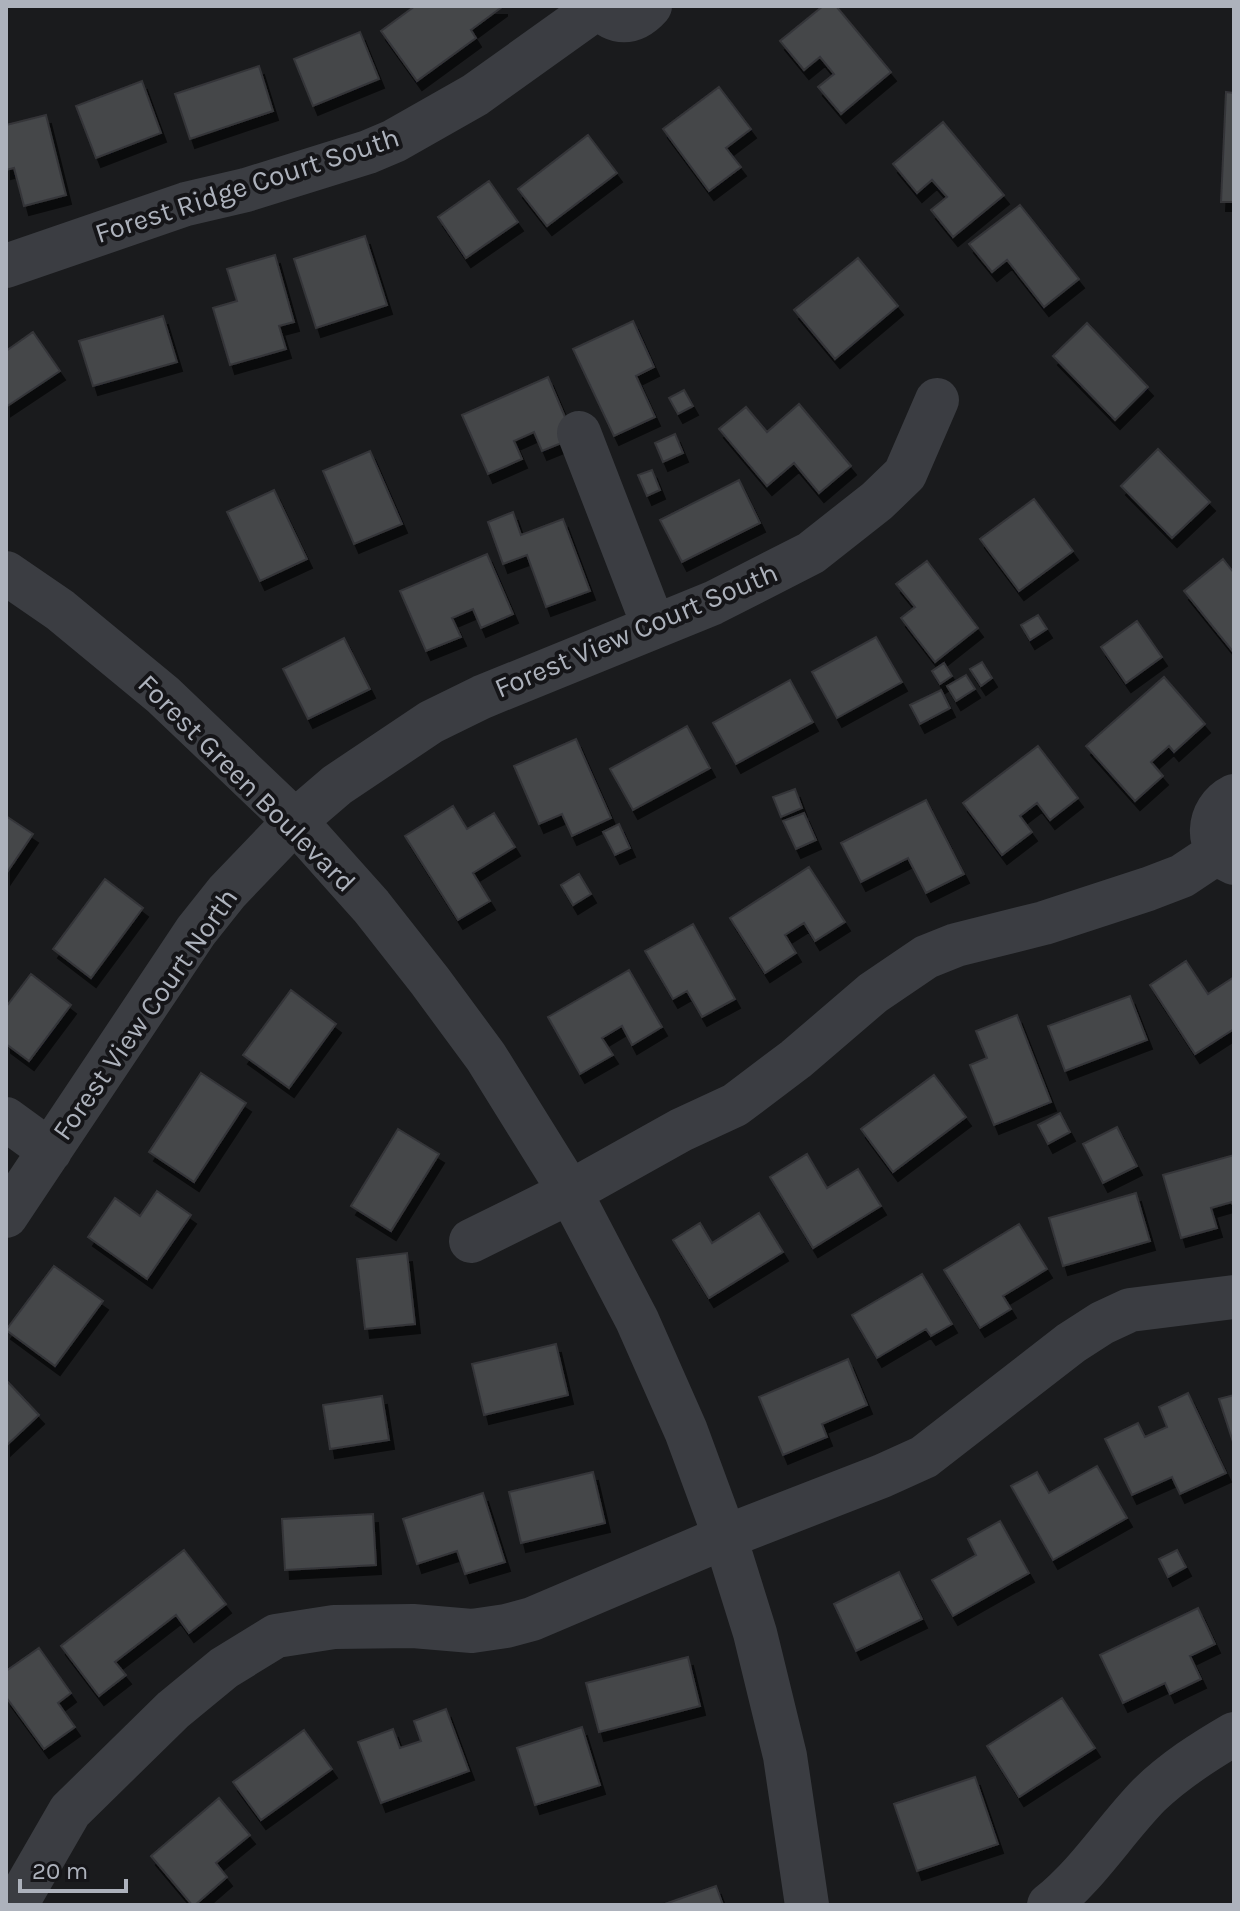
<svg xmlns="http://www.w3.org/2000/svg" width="1240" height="1911" font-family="Karla,sans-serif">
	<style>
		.building { fill: #44464a; stroke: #343539; stroke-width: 2; filter: url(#shadow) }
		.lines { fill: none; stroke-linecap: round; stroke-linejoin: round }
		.minor { stroke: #3b3d42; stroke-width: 44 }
		.labels { text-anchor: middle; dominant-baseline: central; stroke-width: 8; stroke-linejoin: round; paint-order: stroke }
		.street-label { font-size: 28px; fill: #adb2bc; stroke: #151518 }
	</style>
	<defs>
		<filter id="shadow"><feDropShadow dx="5" dy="9" stdDeviation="0" flood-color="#0009"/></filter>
	</defs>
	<rect width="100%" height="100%" fill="#1a1b1d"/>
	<path class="building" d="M 415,6 L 502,6 L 502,7 L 471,30 L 476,38 L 417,81 L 381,31 Z
		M 823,6 L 836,6 L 891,72 L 841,114 L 818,87 L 834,74 L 820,57 L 804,70 L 780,41 Z
		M 360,32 L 379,79 L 313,106 L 294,59 Z
		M 259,66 L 273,111 L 190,139 L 175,94 Z
		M 142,81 L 161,133 L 96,158 L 76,106 Z
		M 719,87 L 751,129 L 726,148 L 741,167 L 709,191 L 663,129 Z
		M 1226,92 L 1234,93 L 1234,202 L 1221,202 Z
		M 46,115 L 66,195 L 24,206 L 14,168 L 6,170 L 6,125 Z
		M 943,122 L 1004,195 L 953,237 L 931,210 L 947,197 L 932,180 L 917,193 L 893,164 Z
		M 588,135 L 617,173 L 547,226 L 518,189 Z
		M 489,181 L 518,222 L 466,258 L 438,217 Z
		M 1020,205 L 1079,279 L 1044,307 L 1007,260 L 992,272 L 969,244 Z
		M 365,236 L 387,305 L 316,328 L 294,259 Z
		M 275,255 L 294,322 L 279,326 L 286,349 L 230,365 L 213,308 L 237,301 L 227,269 Z
		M 858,258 L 898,306 L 835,359 L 794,310 Z
		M 163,316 L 177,362 L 93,386 L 79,341 Z
		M 633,321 L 654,367 L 636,376 L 655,417 L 614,436 L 573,349 Z
		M 1087,323 L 1148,387 L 1115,420 L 1053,356 Z
		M 33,332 L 60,371 L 6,407 L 6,351 Z
		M 548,377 L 574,438 L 542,451 L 534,432 L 514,441 L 522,459 L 488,474 L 462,415 Z
		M 684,390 L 693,406 L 678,414 L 669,398 Z
		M 799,404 L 851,466 L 819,493 L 794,463 L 767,486 L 719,429 L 746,407 L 767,432 Z
		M 675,434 L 683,453 L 663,462 L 655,443 Z
		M 1158,449 L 1210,502 L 1172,538 L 1121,486 Z
		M 370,451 L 402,524 L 354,544 L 323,471 Z
		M 652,470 L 660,490 L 647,496 L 638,475 Z
		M 739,480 L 760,523 L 682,562 L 660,520 Z
		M 274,490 L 307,559 L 260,581 L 227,512 Z
		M 1034,499 L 1073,551 L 1019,591 L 980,539 Z
		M 513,512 L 521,535 L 563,519 L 590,591 L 546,607 L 527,555 L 503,564 L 488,522 Z
		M 487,554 L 513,614 L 481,628 L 473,609 L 452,618 L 461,637 L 426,651 L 400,591 Z
		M 1223,559 L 1234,573 L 1234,653 L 1184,591 Z
		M 927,561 L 978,628 L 935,662 L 901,618 L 915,607 L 896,584 Z
		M 1038,615 L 1047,629 L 1030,640 L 1021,625 Z
		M 1137,621 L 1162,657 L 1126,683 L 1101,647 Z
		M 876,637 L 902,682 L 837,718 L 812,672 Z
		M 344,638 L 370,689 L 308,719 L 283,669 Z
		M 982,662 L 992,678 L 981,686 L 970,669 Z
		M 944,663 L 952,676 L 940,684 L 932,671 Z
		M 966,675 L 975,689 L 956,701 L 947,686 Z
		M 1164,677 L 1205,724 L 1174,752 L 1169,746 L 1151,762 L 1163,776 L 1135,801 L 1086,746 Z
		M 790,680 L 813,722 L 736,764 L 713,723 Z
		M 941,690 L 950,708 L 920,724 L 910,705 Z
		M 687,726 L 710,768 L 633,810 L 610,769 Z
		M 576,739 L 611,818 L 572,836 L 562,814 L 539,824 L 514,766 Z
		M 1038,746 L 1078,798 L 1050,820 L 1037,803 L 1020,816 L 1032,832 L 1002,855 L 963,803 Z
		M 795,789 L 802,808 L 781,817 L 773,797 Z
		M 926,800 L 964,874 L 926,893 L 908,858 L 861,882 L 841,843 Z
		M 453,806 L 467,829 L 494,813 L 515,847 L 473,873 L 490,901 L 458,920 L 405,836 Z
		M 804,813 L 816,840 L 796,849 L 783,821 Z
		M 6,816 L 33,834 L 6,874 Z
		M 619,824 L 630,848 L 615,855 L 603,832 Z
		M 809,867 L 845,922 L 815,941 L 804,923 L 785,935 L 796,953 L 765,973 L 730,918 Z
		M 579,874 L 591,894 L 573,905 L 561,885 Z
		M 105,879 L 143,908 L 91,978 L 53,949 Z
		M 693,924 L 735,999 L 702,1017 L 687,991 L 673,999 L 645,951 Z
		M 1186,961 L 1208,994 L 1234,977 L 1234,1029 L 1195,1054 L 1150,985 Z
		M 629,970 L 662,1027 L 632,1045 L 622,1026 L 602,1038 L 613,1055 L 580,1074 L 548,1017 Z
		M 31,974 L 71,1005 L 29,1061 L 6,1044 L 6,1007 Z
		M 291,990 L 336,1024 L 289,1088 L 243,1055 Z
		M 1130,996 L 1147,1040 L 1065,1071 L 1048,1026 Z
		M 1017,1015 L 1051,1102 L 994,1125 L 970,1065 L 987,1058 L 976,1031 Z
		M 201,1073 L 246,1103 L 194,1182 L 149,1152 Z
		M 934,1075 L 966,1117 L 893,1172 L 861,1129 Z
		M 1060,1113 L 1070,1132 L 1048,1144 L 1038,1125 Z
		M 1117,1127 L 1137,1166 L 1103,1183 L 1083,1144 Z
		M 398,1129 L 439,1154 L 391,1231 L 351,1206 Z
		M 807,1154 L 827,1188 L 858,1169 L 881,1206 L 813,1248 L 770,1177 Z
		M 1234,1155 L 1234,1209 L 1232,1202 L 1211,1208 L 1217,1228 L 1181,1238 L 1163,1175 Z
		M 157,1191 L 191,1215 L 147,1279 L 88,1237 L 115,1198 L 140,1216 Z
		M 1136,1193 L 1150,1241 L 1063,1266 L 1049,1218 Z
		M 759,1213 L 783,1252 L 709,1298 L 673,1240 L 700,1223 L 712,1243 Z
		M 1019,1224 L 1047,1269 L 1003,1296 L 1011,1309 L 980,1328 L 944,1270 Z
		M 407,1253 L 415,1324 L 365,1329 L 357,1259 Z
		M 54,1266 L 103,1301 L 55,1366 L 6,1330 Z
		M 922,1274 L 952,1324 L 931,1336 L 926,1329 L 877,1358 L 852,1315 Z
		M 556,1344 L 568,1395 L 484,1415 L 472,1364 Z
		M 848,1359 L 867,1405 L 822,1424 L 827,1437 L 783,1455 L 759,1397 Z
		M 6,1380 L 39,1415 L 6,1446 Z
		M 1188,1393 L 1226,1473 L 1180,1494 L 1172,1477 L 1132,1495 L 1105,1439 L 1138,1423 L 1145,1437 L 1167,1427 L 1159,1407 Z
		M 1234,1395 L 1234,1445 L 1219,1399 Z
		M 382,1396 L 389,1440 L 330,1449 L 323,1405 Z
		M 1097,1466 L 1127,1518 L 1053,1560 L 1011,1486 L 1037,1472 L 1049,1493 Z
		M 593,1472 L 605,1523 L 521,1543 L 509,1492 Z
		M 483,1493 L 505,1562 L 465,1574 L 457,1551 L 417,1564 L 403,1519 Z
		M 373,1514 L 376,1565 L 285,1570 L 282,1519 Z
		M 1000,1521 L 1029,1573 L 953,1616 L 932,1580 L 976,1555 L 968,1539 Z
		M 184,1550 L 226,1604 L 189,1633 L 176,1615 L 115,1662 L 126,1675 L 99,1696 L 61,1646 Z
		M 1177,1550 L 1186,1567 L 1168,1577 L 1159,1559 Z
		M 899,1572 L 922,1619 L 856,1651 L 834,1604 Z
		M 1198,1608 L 1215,1644 L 1190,1656 L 1201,1679 L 1170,1694 L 1165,1683 L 1123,1703 L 1100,1655 Z
		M 39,1648 L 71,1693 L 58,1703 L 75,1727 L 44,1749 L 6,1697 L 6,1671 Z
		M 688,1657 L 700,1706 L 599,1732 L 586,1683 Z
		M 1062,1698 L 1095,1748 L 1019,1797 L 987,1746 Z
		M 446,1709 L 469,1771 L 381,1803 L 358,1742 L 393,1729 L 400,1748 L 421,1741 L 414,1721 Z
		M 582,1727 L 600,1785 L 535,1805 L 517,1748 Z
		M 304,1730 L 332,1769 L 261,1820 L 233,1782 Z
		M 975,1777 L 998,1844 L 917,1871 L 894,1804 Z
		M 219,1798 L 250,1835 L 216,1863 L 227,1877 L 195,1905 L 192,1905 L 151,1856 Z
		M 716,1886 L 723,1905 L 662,1905 Z"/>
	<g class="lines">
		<path class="minor" d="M 598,6 C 615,25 633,25 650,6
			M 6,266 L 186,204 L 246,190 L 368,152 L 394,141 L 475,95 L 598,7
			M 579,433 L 654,627
			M 6,573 L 60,610 L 163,695 L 295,821 L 371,906 L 430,981 L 486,1057 L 570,1192 L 637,1320 L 686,1431 L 725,1537 L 755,1633 L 785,1756 L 807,1905
			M 1234,796 C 1206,810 1203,850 1234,863
			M 6,1119 L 50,1151
			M 6,1216 L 196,931 L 227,892 L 295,821 L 337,785 L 431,722 L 482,697 L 713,603 L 811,553 L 877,501 L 905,474 L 937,400
			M 471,1241 L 570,1192 L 681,1130 L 735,1105 L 796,1059 L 873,993 L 926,957 L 956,945 L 1044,923 L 1148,889 L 1182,876 L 1218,852
			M 21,1896 L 70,1811 L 173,1710 L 224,1668 L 276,1636 L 334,1627 L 413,1626 L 472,1631 L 506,1626 L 532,1619 L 725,1537 L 882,1476 L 924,1457 L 1071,1343 L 1102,1323 L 1130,1310 L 1234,1297
			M 1049,1905 C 1089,1873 1114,1831 1149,1795 C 1175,1770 1203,1752 1234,1734"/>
	</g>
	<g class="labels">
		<g class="street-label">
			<text transform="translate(247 185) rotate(-18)">Forest Ridge Court South</text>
			<text transform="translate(636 630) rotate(-23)">Forest View Court South</text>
			<text transform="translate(247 783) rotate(45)">Forest Green Boulevard</text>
			<text transform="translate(145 1014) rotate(-55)">Forest View Court North</text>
		</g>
	</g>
	<rect width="1240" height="1911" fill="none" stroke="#adb2bc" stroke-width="16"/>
	<path d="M20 1879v12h106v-12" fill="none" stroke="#adb2bc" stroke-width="4"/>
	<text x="32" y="1879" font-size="24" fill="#adb2bc" stroke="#151518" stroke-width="6" paint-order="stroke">20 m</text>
</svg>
